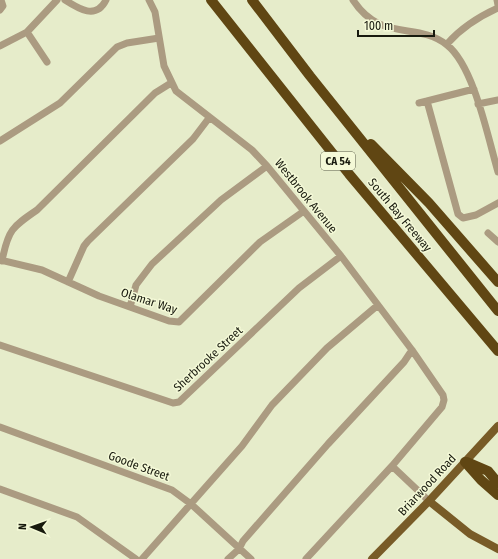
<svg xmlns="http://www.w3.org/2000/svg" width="498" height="559" font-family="'Fira Sans Condensed',sans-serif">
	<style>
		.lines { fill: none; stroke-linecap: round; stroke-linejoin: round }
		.minor { stroke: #ab9b81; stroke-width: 7 }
		.major { stroke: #785b27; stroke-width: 8 }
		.highway { stroke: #604613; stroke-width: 10 }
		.labels { text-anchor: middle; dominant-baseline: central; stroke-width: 3; stroke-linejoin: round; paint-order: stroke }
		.shield { fill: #f4f9d7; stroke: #5a5d4a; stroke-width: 1 }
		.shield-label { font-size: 11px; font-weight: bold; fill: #181a0e }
		.street-label { font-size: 12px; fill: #181a0e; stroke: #f4f9d7 }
	</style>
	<rect width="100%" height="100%" fill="#e6ecca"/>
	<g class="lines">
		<path class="minor" d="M 65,0 C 79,9 96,20 106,0
			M 149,0 L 155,12 L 164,66 L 176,91 L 252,150 L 267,166 L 341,256 L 412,350 L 443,395 L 444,400 L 442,407 L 392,466 L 306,559
			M 353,0 C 381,43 417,21 447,45 C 474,66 488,138 498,172
			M 497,0 L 498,5
			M 0,10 L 3,6 L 1,0
			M 27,32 L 47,62
			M 447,44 C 462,27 478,17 498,8
			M 0,46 L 27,32 L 57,0
			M 474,89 L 427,101 L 458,214 L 463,218 L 476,215 L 498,203
			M 419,103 L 427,101
			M 478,104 L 498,100
			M 0,141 L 60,103 L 117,47 L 127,43 L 159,38
			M 488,233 L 498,242
			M 0,260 L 42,270 L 99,296 L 169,321 L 179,322 L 260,242 L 304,211
			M 2,261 C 8,230 12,227 37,210 L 155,93 L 171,83
			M 68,282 L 84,246 L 88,241 L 193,139 L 209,118
			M 130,307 L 136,285 L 152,264 L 221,200 L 267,166
			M 0,345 L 173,403 L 179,402 L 299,288 L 341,256
			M 0,427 L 172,490 L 191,504 L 251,559
			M 392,466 L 429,501
			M 0,489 L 77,517 L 136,559
			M 142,559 L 242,446 L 272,405 L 327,348 L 378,305
			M 228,559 L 239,549 L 243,541 L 328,444 L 404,362 L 412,350"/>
		<path class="major" d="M 429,501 L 470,534 L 498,549
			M 372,559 L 429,501 L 498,426"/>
		<path class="highway" d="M 211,0 L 349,174 L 498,351
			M 252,0 L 310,76 L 498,311
			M 371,144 L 429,203 L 498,282
			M 465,462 L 481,480 L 498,495
			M 467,462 L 488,471 L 498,483"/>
	</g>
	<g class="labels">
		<rect class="shield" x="321" y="152" width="34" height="18" rx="3"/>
		<g class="shield-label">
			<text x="338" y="161">CA 54</text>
		</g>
		<g class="street-label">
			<text transform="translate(306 196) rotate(51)">Westbrook Avenue</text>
			<text transform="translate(400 215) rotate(50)">South Bay Freeway</text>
			<text transform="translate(149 301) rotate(18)">Olamar Way</text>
			<text transform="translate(208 359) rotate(-43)">Sherbrooke Street</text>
			<text transform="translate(139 466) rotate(20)">Goode Street</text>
			<text transform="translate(427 485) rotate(-47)">Briarwood Road</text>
		</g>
	</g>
	<g transform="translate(32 527) rotate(272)" stroke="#f4f9d7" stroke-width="3" paint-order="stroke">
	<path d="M0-3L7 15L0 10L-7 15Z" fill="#181a0e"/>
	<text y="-6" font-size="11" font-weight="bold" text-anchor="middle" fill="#181a0e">N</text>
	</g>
	<path d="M358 30v6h76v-6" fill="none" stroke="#181a0e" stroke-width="2"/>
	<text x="364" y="30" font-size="12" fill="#181a0e" stroke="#f4f9d7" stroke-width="3" paint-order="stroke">100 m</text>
</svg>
